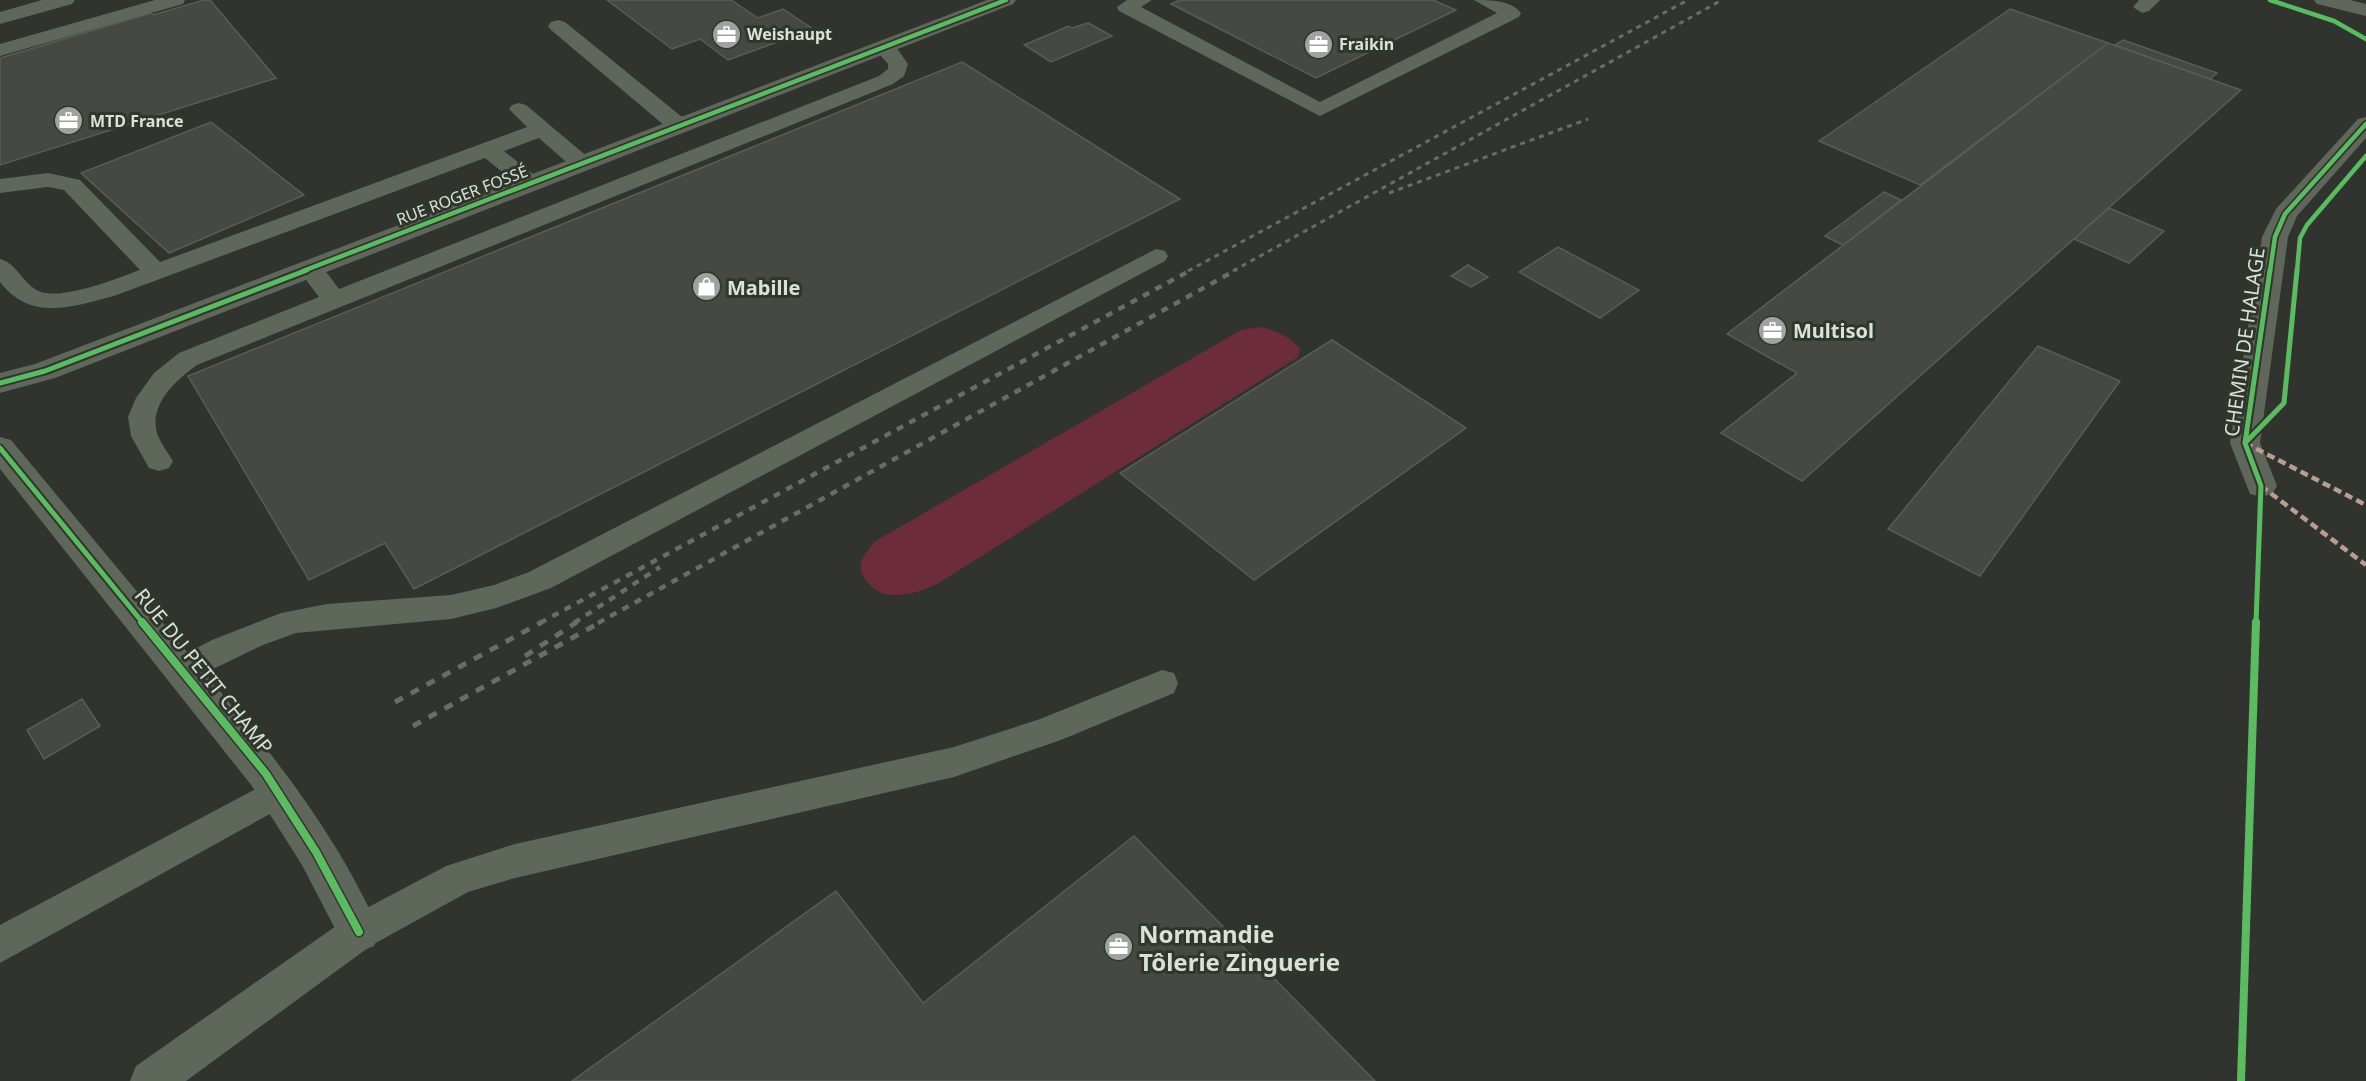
<svg xmlns="http://www.w3.org/2000/svg" width="2366" height="1081" font-family="'Noto Sans',sans-serif">
	<style>
		.water { fill: #6d2c3c }
		.building { fill: #464844; stroke: #595c57; stroke-width: 1.5 }
		.lines { fill: none; stroke-linecap: round; stroke-linejoin: round }
		.service { fill: #5f665a; fill-rule: evenodd }
		.minor { fill: #5f665a; fill-rule: evenodd }
		.rail-far2 { stroke: #686e64; stroke-width: 3; stroke-dasharray: 5 5; stroke-linecap: butt }
		.rail-far1 { stroke: #686e64; stroke-width: 4.5; stroke-dasharray: 7 7; stroke-linecap: butt }
		.rail { stroke: #686e64; stroke-width: 5; stroke-dasharray: 9 9; stroke-linecap: butt }
		.quiet { stroke: #b99d93; stroke-width: 4.5; stroke-dasharray: 8 4.5; stroke-linecap: butt }
		.cycleway-far2-casing { stroke: #2f362b; stroke-width: 8 }
		.cycleway-far1-casing { stroke: #2f362b; stroke-width: 9 }
		.cycleway-casing { stroke: #2f362b; stroke-width: 11 }
		.cycleway-far2 { stroke: #5cba63; stroke-width: 4.5 }
		.cycleway-far1 { stroke: #5cba63; stroke-width: 5 }
		.cycleway { stroke: #5cba63; stroke-width: 8 }
		.labels { text-anchor: middle; dominant-baseline: central; stroke-width: 6; stroke-linejoin: round; paint-order: stroke }
		.far-poi-label { font-size: 16px; font-weight: bold; fill: #dbe0d9; stroke: #2f362b; text-anchor: start }
		.far-street-label { font-size: 16px; fill: #dbe0d9; stroke: #2f362b }
		.poi-label { font-size: 20px; font-weight: bold; fill: #dbe0d9; stroke: #2f362b; text-anchor: start }
		.street-label { font-size: 20px; fill: #dbe0d9; stroke: #2f362b }
		.near-poi-label { font-size: 24px; font-weight: bold; fill: #dbe0d9; stroke: #2f362b; text-anchor: start }
	</style>
	<rect width="100%" height="100%" fill="#30332e"/>
	<path class="water" d="M 1261,327 C 1277,331 1289,336 1300,349 L 1298,357 L 937,584 C 916,594 881,605 865,579 C 862,573 859,569 861,562 C 863,555 870,548 874,542 L 1241,330 Z"/>
	<path class="building" d="M 204,0 L 210,0 L 276,78 L 0,165 L 0,58 L 151,13 L 153,15 Z
		M 607,0 L 731,0 L 758,18 L 783,9 L 813,29 L 728,60 L 700,39 L 672,49 Z
		M 1180,0 L 1433,0 L 1456,10 L 1316,78 L 1171,4 Z
		M 2010,9 L 2108,43 L 1920,185 L 1819,141 Z
		M 1088,23 L 1112,36 L 1051,62 L 1024,45 L 1069,26 L 1072,28 Z
		M 2123,40 L 2217,73 L 2210,79 L 2115,45 Z
		M 2108,43 L 2241,90 L 1802,481 L 1721,433 L 1797,373 L 1727,334 Z
		M 962,62 L 1180,199 L 414,589 L 385,543 L 309,580 L 188,376 Z
		M 211,122 L 304,195 L 169,253 L 81,173 Z
		M 1884,192 L 1901,200 L 1843,245 L 1825,236 Z
		M 2109,208 L 2164,231 L 2129,263 L 2074,239 Z
		M 1558,247 L 1639,290 L 1600,318 L 1519,272 Z
		M 1468,265 L 1488,277 L 1471,287 L 1451,276 Z
		M 1332,340 L 1466,428 L 1254,580 L 1120,473 Z
		M 2038,346 L 2120,381 L 1980,576 L 1888,529 Z
		M 82,699 L 100,726 L 44,759 L 27,730 Z
		M 1134,836 L 1375,1081 L 572,1081 L 836,891 L 923,1003 Z"/>
	<g class="lines">
		<path class="service" d="M 155,0 L 185,0 L 183,4 L 0,56 L 0,44 Z
			M 1127,0 L 1152,0 L 1141,7 L 1320,102 L 1497,13 L 1474,0 C 1490,0 1511,0 1521,13 L 1519,17 L 1320,116 L 1119,11 L 1117,7 Z
			M 2139,0 L 2160,0 L 2149,11 L 2142,13 L 2133,7 Z
			M 558,20 L 565,22 L 687,121 L 690,126 L 687,131 L 671,131 L 551,30 L 548,26 L 551,22 Z
			M 883,41 L 896,47 L 908,64 L 904,76 L 893,84 L 197,365 C 175,381 147,406 158,436 C 162,445 168,453 173,461 L 169,468 L 159,471 L 149,468 L 131,436 L 128,417 L 136,398 L 154,373 L 179,353 L 319,297 L 297,268 L 300,263 C 320,258 328,275 339,289 L 879,76 L 888,69 L 888,64 L 873,47 Z
			M 519,103 L 526,105 L 589,158 L 592,163 L 589,168 L 573,168 L 539,138 L 504,151 L 538,178 L 541,183 L 538,188 L 522,188 L 485,158 L 114,296 C 71,307 31,322 0,282 L 0,259 C 16,263 21,280 35,289 C 55,304 118,278 140,270 L 64,190 L 48,187 L 0,193 L 0,179 L 48,173 L 80,180 L 160,262 L 527,127 L 509,109 L 512,105 Z
			M 1156,249 L 1165,251 L 1168,256 L 1165,261 L 551,588 L 496,608 L 451,619 L 296,633 L 263,645 L 182,684 L 170,680 L 166,671 L 170,662 L 212,640 L 281,613 L 327,604 L 451,595 L 494,585 L 529,572 Z
			M 1162,670 L 1174,673 L 1178,683 L 1174,693 L 1061,740 L 954,777 L 515,878 L 468,892 L 372,945 L 186,1081 L 130,1081 L 136,1066 L 346,919 L 446,866 L 515,844 L 954,747 L 1040,719 Z
			M 278,777 L 290,781 L 296,792 L 290,803 L 0,963 L 0,925 Z"/>
		<path class="minor" d="M 42,0 L 75,0 L 72,4 L 0,24 L 0,12 Z
			M 987,0 L 1016,0 L 1013,4 L 55,378 L 0,393 L 0,373 L 35,364 Z
			M 2314,0 L 2350,0 L 2366,4 L 2366,16 L 2317,4 Z
			M 2366,117 L 2366,138 L 2297,216 L 2288,237 L 2260,443 L 2277,486 L 2272,494 L 2261,497 L 2250,494 L 2230,443 L 2262,237 L 2276,209 L 2358,119 Z
			M 0,437 L 11,440 C 70,511 129,582 188,653 C 261,740 334,826 380,932 L 374,946 L 359,952 L 344,946 L 302,865 L 252,786 L 0,469 Z"/>
		<path class="rail-far2" d="M 1389,193 L 1588,119
			M 1188,271 L 1688,0
			M 1233,271 L 1722,0"/>
		<path class="rail-far1" d="M 540,623 L 1191,270
			M 574,623 L 660,567
			M 598,623 L 1236,270"/>
		<path class="rail" d="M 525,656 L 577,622
			M 395,702 L 542,622
			M 413,726 L 601,622"/>
		<path class="quiet" d="M 2245,443 L 2366,505
			M 2261,486 L 2366,565"/>
		<defs>
			<path id="cycleway-far2" d="M 2270,0 L 2334,21 L 2366,39
				M 303,271 L 1006,0
				M 2270,271 L 2275,237 L 2285,214 L 2366,124
				M 2297,271 L 2300,238 L 2307,225 L 2366,156"/>
			<path id="cycleway-far1" d="M 0,383 L 45,371 L 307,270
				M 2245,443 L 2284,403 L 2297,270
				M 0,448 L 143,623
				M 2256,623 L 2261,486 L 2245,443 L 2270,270"/>
			<path id="cycleway" d="M 142,622 L 266,774 L 316,852 L 359,932
				M 2241,1081 L 2256,622"/>
		</defs>
		<use href="#cycleway-far2" class="cycleway-far2-casing"/>
		<use href="#cycleway-far1" class="cycleway-far1-casing"/>
		<use href="#cycleway" class="cycleway-casing"/>
		<use href="#cycleway-far2" class="cycleway-far2"/>
		<use href="#cycleway-far1" class="cycleway-far1"/>
		<use href="#cycleway" class="cycleway"/>
	</g>
	<defs>
		<symbol id="office-disc" viewBox="-11 -11 22 22"><circle r="9.5" fill="#9fa39d" stroke="#2f362b"/><path d="M-6-3h4V-5.5h4V-3h4V5H-6ZM-1-4.5V-3h2v-1.5ZM-6 0V1H6V0Z" fill="#fff"/></symbol>
		<symbol id="shop-disc" viewBox="-11 -11 22 22"><circle r="9.5" fill="#9fa39d" stroke="#2f362b"/><path d="M-5-2.5h2.3a2.7 3.5 0 0 1 5.4 0H5L5.5 6h-11ZM-1.5-2.5h3a1.5 2.3 0 0 0-3 0Z" fill="#fff"/></symbol>
	</defs>
	<g fill-rule="evenodd">
		<use href="#office-disc" x="710" y="18" width="33" height="33"/>
		<use href="#office-disc" x="1302" y="28" width="33" height="33"/>
		<use href="#office-disc" x="52" y="104" width="33" height="33"/>
		<use href="#shop-disc" x="690" y="270" width="33" height="33"/>
		<use href="#office-disc" x="1756" y="314" width="33" height="33"/>
		<use href="#office-disc" x="1102" y="930" width="33" height="33"/>
	</g>
	<g class="labels">
		<g class="far-poi-label">
			<text x="747" y="34">Weishaupt</text>
			<text x="1339" y="44">Fraikin</text>
			<text x="90" y="121">MTD France</text>
		</g>
		<g class="far-street-label">
			<text transform="translate(462 195) rotate(-21)">RUE ROGER FOSSÉ</text>
		</g>
		<g class="poi-label">
			<text x="727" y="287">Mabille</text>
			<text x="1793" y="330">Multisol</text>
		</g>
		<g class="street-label">
			<text transform="translate(2244 342) rotate(-82)">CHEMIN DE HALAGE</text>
			<text transform="translate(204 671) rotate(51)">RUE DU PETIT CHAMP</text>
		</g>
		<g class="near-poi-label">
			<text x="1139" y="933">Normandie<tspan x="1139" dy="28">Tôlerie Zinguerie</tspan></text>
		</g>
	</g>
</svg>
